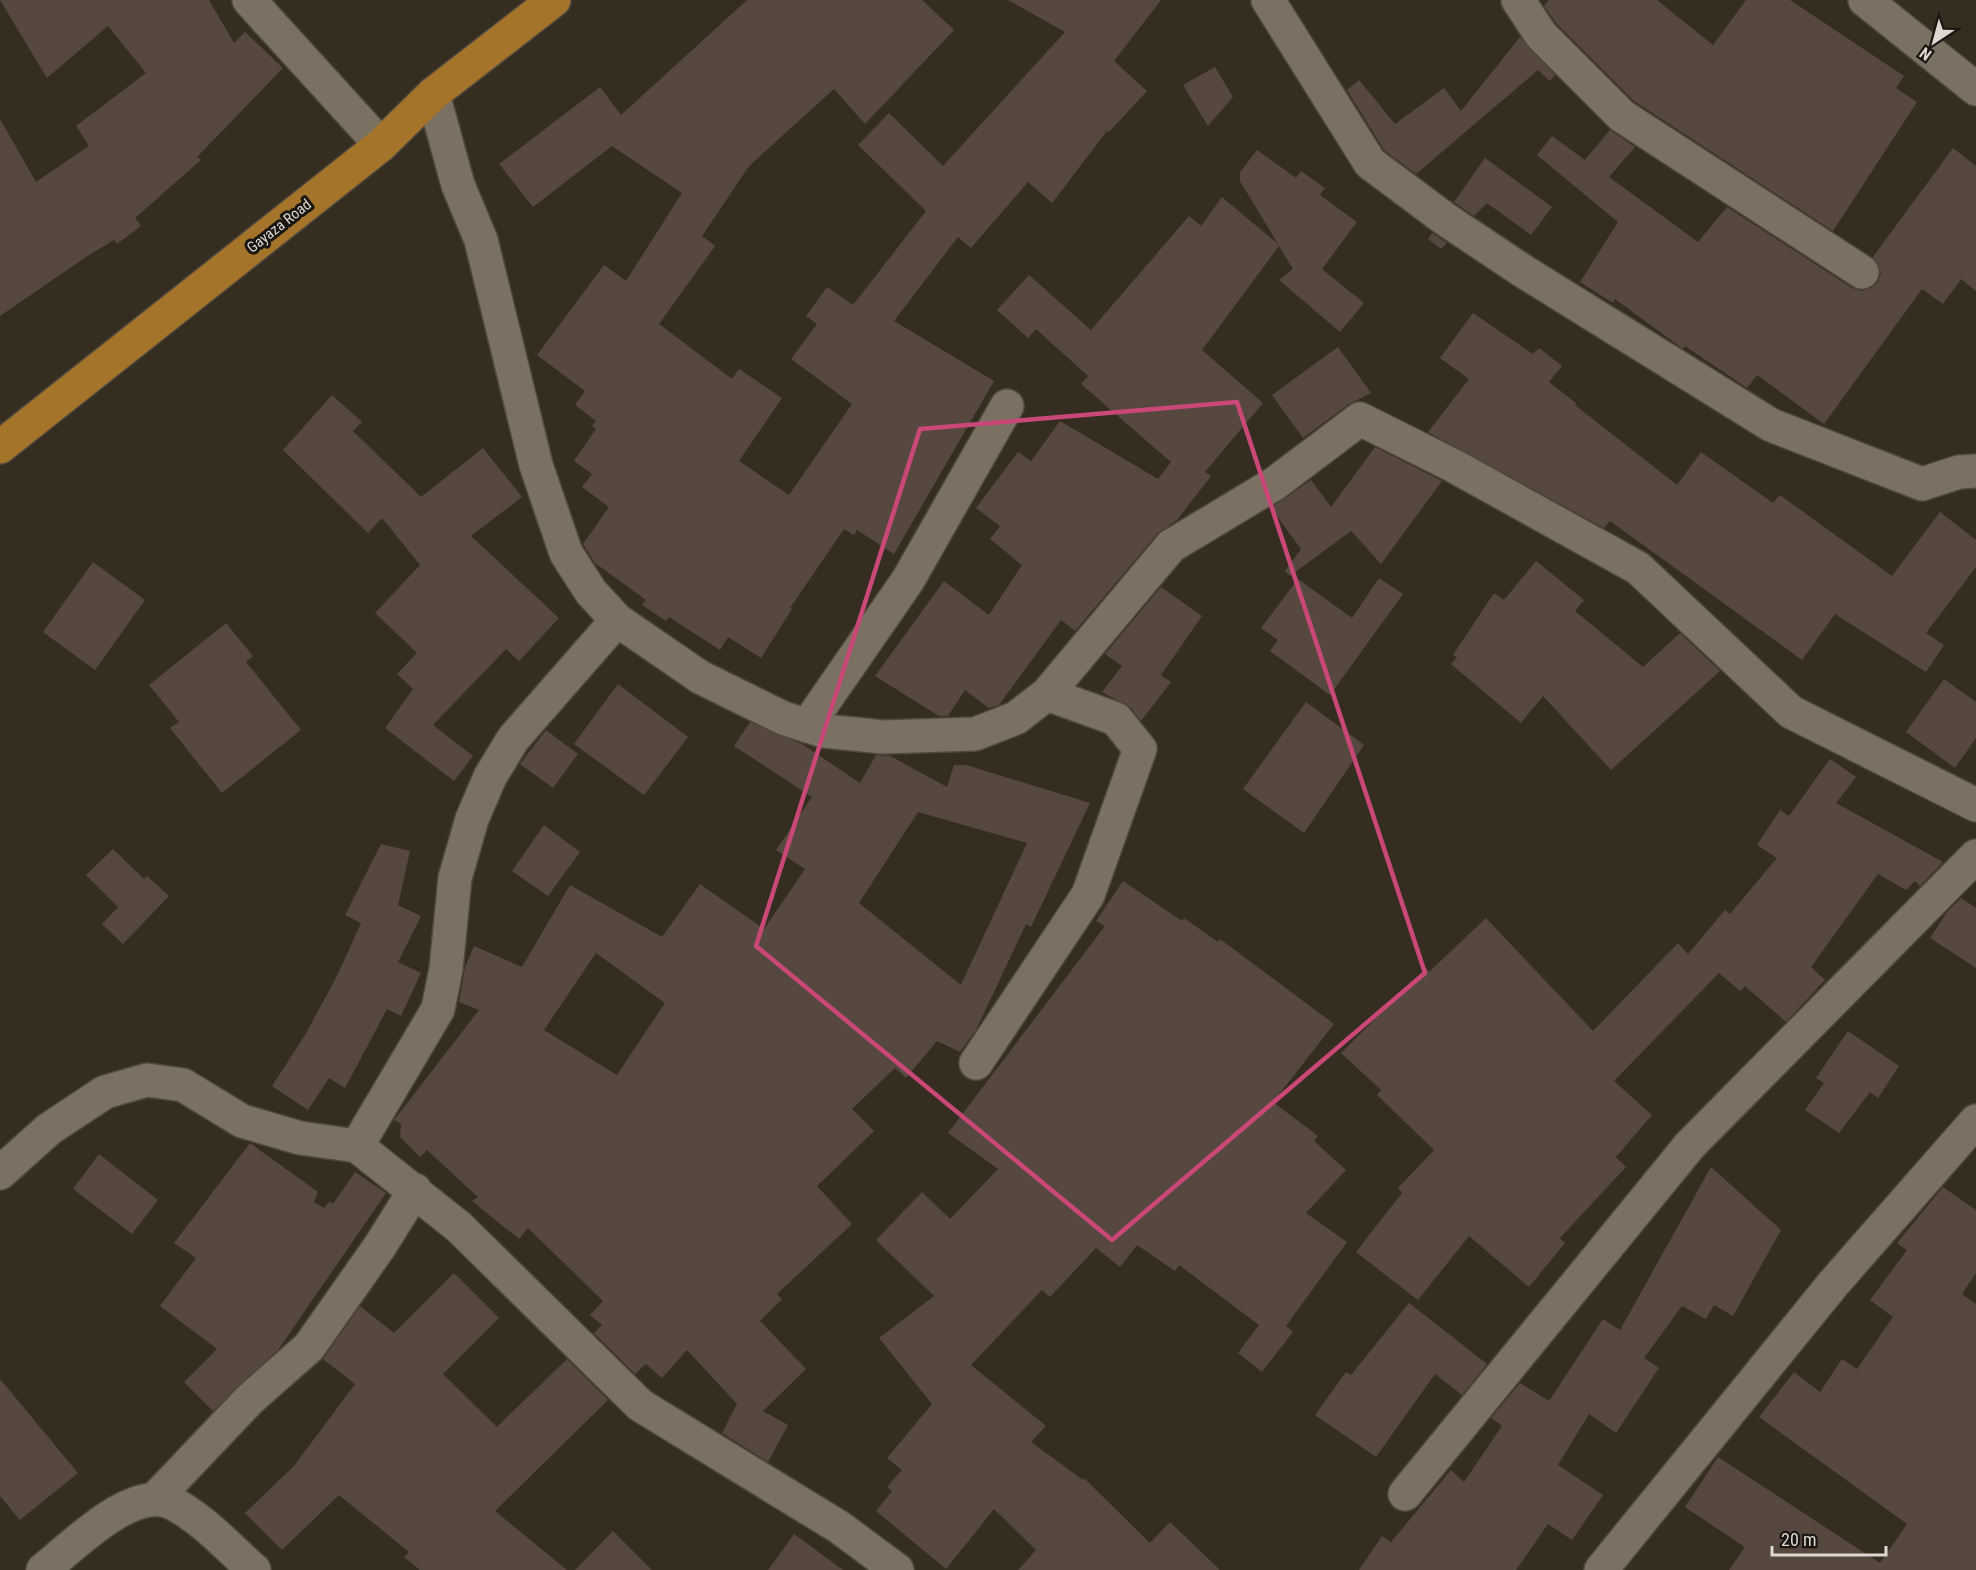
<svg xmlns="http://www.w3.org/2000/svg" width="1976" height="1570" font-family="'Roboto Condensed',sans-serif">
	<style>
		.building { fill: #57483f; fill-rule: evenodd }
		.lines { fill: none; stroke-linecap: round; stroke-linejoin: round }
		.minor-casing { stroke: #50483d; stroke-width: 36 }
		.primary-casing { stroke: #50483d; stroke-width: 36 }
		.minor { stroke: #7b7162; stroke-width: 33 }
		.primary { stroke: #a4742a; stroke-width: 33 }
		.marked { fill: none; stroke: #c94878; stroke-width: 4.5; stroke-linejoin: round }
		.labels { text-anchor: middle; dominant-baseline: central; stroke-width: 6; stroke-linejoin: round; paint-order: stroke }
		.street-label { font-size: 15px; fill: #ded8d0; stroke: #1a1611 }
	</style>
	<rect width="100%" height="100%" fill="#362d21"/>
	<path class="building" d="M 0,0 L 209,0 L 234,43 L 245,32 L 283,68 L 197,157 L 201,160 L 135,218 L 141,226 L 117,244 L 114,240 L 89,255 L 0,316 L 0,119 L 36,182 L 89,146 L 76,126 L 146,73 L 108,26 L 47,78 Z
		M 747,0 L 922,0 L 954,30 L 865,124 L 834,89 L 749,166 L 702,236 L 715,246 L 659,324 L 732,379 L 739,369 L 782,398 L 739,461 L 789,495 L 852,404 L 791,359 L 817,324 L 806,316 L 827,287 L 853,305 L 926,211 L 858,145 L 889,113 L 943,166 L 1065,32 L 1008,0 L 1161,0 L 1114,61 L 1147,91 L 1109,132 L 1107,131 L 1052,203 L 1028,182 L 971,248 L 958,237 L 894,321 L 994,381 L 894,554 L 857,530 L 854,535 L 844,529 L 790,608 L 792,609 L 761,658 L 728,637 L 720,650 L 669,617 L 666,621 L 642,605 L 646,600 L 595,563 L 583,544 L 609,507 L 582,487 L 592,474 L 574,461 L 596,429 L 592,426 L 596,421 L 575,405 L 585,391 L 537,355 L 604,265 L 626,281 L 682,193 L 612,146 L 533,207 L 499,164 L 600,87 L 621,115 Z
		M 1549,0 L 1657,0 L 1713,45 L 1746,0 L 1790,0 L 1904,76 L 1896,88 L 1917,102 L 1833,231 L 1634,101 L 1556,23 L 1544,6 Z
		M 1520,37 L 1555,75 L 1550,81 L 1538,70 L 1416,174 L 1384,150 L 1347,90 L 1359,80 L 1395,124 L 1444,88 L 1461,111 Z
		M 1215,67 L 1233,97 L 1208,126 L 1183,85 Z
		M 1610,130 L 1635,147 L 1609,177 L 1698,242 L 1727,207 L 1852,288 L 1862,291 L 1871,288 L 1878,282 L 1881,272 L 1873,257 L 1953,148 L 1976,166 L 1976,291 L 1961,279 L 1943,304 L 1922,289 L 1824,424 L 1757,375 L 1747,388 L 1685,346 L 1683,349 L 1679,346 L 1615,299 L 1613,303 L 1580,282 L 1618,222 L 1537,155 L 1552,136 L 1585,160 Z
		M 1257,150 L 1296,178 L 1301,171 L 1325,188 L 1320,195 L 1357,222 L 1322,269 L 1364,303 L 1340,332 L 1279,280 L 1293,269 L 1279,246 L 1202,350 L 1263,403 L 1205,472 L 1211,476 L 1177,520 L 1157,534 L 1075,631 L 1061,620 L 999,705 L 989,708 L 965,690 L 948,716 L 939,716 L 875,676 L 944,581 L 989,615 L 1022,565 L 990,539 L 1000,526 L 976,508 L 1018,452 L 1031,461 L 1060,421 L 1158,479 L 1171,462 L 1081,384 L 1088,376 L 1036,329 L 1028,338 L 997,310 L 1029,275 L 1091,330 L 1189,216 L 1201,226 L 1222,197 L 1278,244 L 1240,181 L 1240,172 Z
		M 1485,158 L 1552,207 L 1531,235 L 1487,203 L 1474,216 L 1454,202 Z
		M 1432,233 L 1447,243 L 1441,249 L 1428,239 Z
		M 1473,313 L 1533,354 L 1539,348 L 1562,366 L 1549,382 L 1576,403 L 1575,405 L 1677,485 L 1701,452 L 1773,503 L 1780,495 L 1892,576 L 1940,512 L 1976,540 L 1976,567 L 1926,633 L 1944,645 L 1926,672 L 1835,614 L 1802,660 L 1610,521 L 1604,528 L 1428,432 L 1469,379 L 1440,358 Z
		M 1338,347 L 1371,393 L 1349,404 L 1303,438 L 1272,395 Z
		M 332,395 L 362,422 L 353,431 L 421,497 L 483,448 L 522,497 L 471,536 L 559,618 L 519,661 L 506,649 L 433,725 L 473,756 L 454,781 L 385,728 L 413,689 L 397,674 L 417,653 L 375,613 L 420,565 L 382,518 L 368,533 L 283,450 Z
		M 1375,447 L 1442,481 L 1381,564 L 1351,531 L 1290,576 L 1285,571 L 1301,549 L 1271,508 L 1311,480 L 1331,507 Z
		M 1536,561 L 1584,600 L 1575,611 L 1643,667 L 1680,633 L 1720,671 L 1611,770 L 1543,696 L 1521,723 L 1451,664 L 1457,657 L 1453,655 L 1494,593 L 1504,600 Z
		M 93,562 L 145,600 L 95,670 L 43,632 Z
		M 1379,578 L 1403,594 L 1330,695 L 1270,651 L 1278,640 L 1261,628 L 1298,579 L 1352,618 Z
		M 1161,587 L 1202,616 L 1161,675 L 1171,682 L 1141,721 L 1130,707 L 1102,692 L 1122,666 L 1105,654 Z
		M 226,623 L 253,656 L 246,662 L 301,730 L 222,793 L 170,728 L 179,722 L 149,685 Z
		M 1944,679 L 1976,702 L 1976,738 L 1955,768 L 1906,732 Z
		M 618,684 L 688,737 L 644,795 L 574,744 Z
		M 1306,702 L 1364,745 L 1304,833 L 1243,789 Z
		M 750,722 L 802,744 L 860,783 L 876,755 L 890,756 L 947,787 L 954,765 L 966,765 L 1090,803 L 1031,927 L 1026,924 L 976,1030 L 960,1052 L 937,1041 L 906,1078 L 895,1068 L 852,1109 L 874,1131 L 817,1186 L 852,1224 L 777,1294 L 782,1299 L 760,1321 L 806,1369 L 763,1411 L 788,1425 L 768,1462 L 722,1433 L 737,1404 L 687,1350 L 662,1378 L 646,1364 L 635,1374 L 594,1333 L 602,1325 L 590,1315 L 603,1301 L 528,1228 L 519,1239 L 472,1201 L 478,1197 L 427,1150 L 420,1157 L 400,1137 L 401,1124 L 394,1120 L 479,1010 L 459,1002 L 465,967 L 474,946 L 522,967 L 570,885 L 662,937 L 700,884 L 764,929 L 805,869 L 776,850 L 812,797 L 734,746 ZM 918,812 L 1027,843 L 961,985 L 859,903 ZM 596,953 L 665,1003 L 617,1075 L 544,1030 Z
		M 546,730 L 578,754 L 553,788 L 520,764 Z
		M 1830,759 L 1856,777 L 1836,803 L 1943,862 L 1920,886 L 1915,881 L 1906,890 L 1878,874 L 1811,967 L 1825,980 L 1786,1022 L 1745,986 L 1740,991 L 1719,973 L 1614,1081 L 1652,1115 L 1616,1157 L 1626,1167 L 1560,1238 L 1565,1243 L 1529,1287 L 1469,1236 L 1418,1300 L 1356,1252 L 1402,1193 L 1398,1188 L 1434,1150 L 1377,1095 L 1381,1090 L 1341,1053 L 1426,968 L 1429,972 L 1486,918 L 1593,1031 L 1678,943 L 1688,954 L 1725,910 L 1730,914 L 1777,858 L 1757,845 L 1780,810 L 1789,816 Z
		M 544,825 L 580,852 L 548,896 L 512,871 Z
		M 381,844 L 410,851 L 398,905 L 421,916 L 398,962 L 421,973 L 401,1016 L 387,1009 L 345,1088 L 329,1078 L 308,1110 L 272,1086 L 305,1035 L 337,976 L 361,923 L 345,915 Z
		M 113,849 L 144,879 L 147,876 L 169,896 L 123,944 L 102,924 L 118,907 L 86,875 Z
		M 1123,881 L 1182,921 L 1184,918 L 1218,942 L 1220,939 L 1334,1024 L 1273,1102 L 1318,1136 L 1314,1141 L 1346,1170 L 1306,1213 L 1347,1242 L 1286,1326 L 1293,1332 L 1262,1372 L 1238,1353 L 1259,1325 L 1179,1265 L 1175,1271 L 1137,1245 L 1120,1267 L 1096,1248 L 1050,1297 L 1042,1290 L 971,1365 L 1046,1426 L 1031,1442 L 1083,1480 L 1084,1478 L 1150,1543 L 1170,1522 L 1220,1570 L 1018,1570 L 1036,1550 L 994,1509 L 946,1569 L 876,1511 L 892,1491 L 887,1487 L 902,1470 L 887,1458 L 932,1404 L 879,1338 L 934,1296 L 876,1240 L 922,1192 L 950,1219 L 998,1169 L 948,1133 L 1105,926 L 1096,921 Z
		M 1961,898 L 1976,908 L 1976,968 L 1930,938 L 1947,912 Z
		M 1848,1031 L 1899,1066 L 1878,1098 L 1870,1092 L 1839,1133 L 1805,1110 L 1824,1083 L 1816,1078 Z
		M 250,1143 L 318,1192 L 314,1202 L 324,1208 L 330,1201 L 333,1204 L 355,1172 L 386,1193 L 278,1350 L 213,1411 L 184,1382 L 217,1349 L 160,1306 L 196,1258 L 174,1243 Z
		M 99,1154 L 158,1200 L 132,1234 L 73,1189 Z
		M 1711,1167 L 1781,1230 L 1733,1316 L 1714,1305 L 1706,1319 L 1682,1306 L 1644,1358 L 1659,1368 L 1616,1433 L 1589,1414 L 1558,1465 L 1603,1495 L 1572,1540 L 1548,1524 L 1516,1570 L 1359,1570 L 1382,1536 L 1391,1542 L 1451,1470 L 1464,1482 L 1502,1426 L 1491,1418 L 1520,1383 L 1549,1401 L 1603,1319 L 1620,1330 Z
		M 1943,1187 L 1976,1210 L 1976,1273 L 1962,1294 L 1976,1304 L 1976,1570 L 1729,1570 L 1745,1547 L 1685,1507 L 1718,1457 L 1880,1563 L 1907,1524 L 1759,1417 L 1794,1372 L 1820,1392 L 1842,1359 L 1857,1369 L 1893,1317 L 1870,1300 L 1907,1250 L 1897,1243 Z
		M 454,1273 L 499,1318 L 443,1374 L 497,1427 L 567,1359 L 608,1400 L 495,1511 L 567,1570 L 420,1570 L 404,1557 L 409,1552 L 339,1495 L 282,1550 L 245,1513 L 294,1466 L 355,1384 L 323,1359 L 360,1306 L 394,1333 Z
		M 1409,1303 L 1487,1364 L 1462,1395 L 1435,1374 L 1376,1457 L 1315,1415 L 1346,1372 L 1351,1375 Z
		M 0,1379 L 78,1473 L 20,1520 L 0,1496 Z
		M 613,1531 L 652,1570 L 575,1570 Z
		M 794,1534 L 843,1570 L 768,1570 Z"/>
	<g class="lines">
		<defs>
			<path id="minor" d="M 249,0 L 381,145
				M 1268,0 L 1370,163 L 1445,219 L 1523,271 L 1771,425 L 1922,484 L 1959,472 L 1976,471
				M 1518,0 L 1541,35 L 1622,116 L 1862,272
				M 1865,0 L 1976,89
				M 433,94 L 458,185 L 481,240 L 536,465 L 566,553 L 591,592 L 617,620 L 700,677 L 783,718 L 824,731 L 883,737 L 975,734 L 1016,718 L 1047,694 L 1171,546 L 1274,484 L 1360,419 L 1454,466 L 1638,568 L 1791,712 L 1976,805
				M 807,726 L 908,580 L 1007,406
				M 976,1063 L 1088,895 L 1140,749 L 1116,719 L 1047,694
				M 357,1146 L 438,1009 L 446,969 L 455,878 L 472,819 L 490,777 L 513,739 L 617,620
				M 0,1173 L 49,1129 L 105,1092 L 147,1080 L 183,1085 L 242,1121 L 300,1138 L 357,1146 L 459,1227 L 640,1405 L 839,1527 L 897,1570
				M 1405,1494 L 1690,1145 L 1976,856
				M 155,1499 L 249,1400 L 309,1347 L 380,1246 L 415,1190
				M 43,1570 C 72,1547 133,1484 172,1503 C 202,1518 229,1548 254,1570
				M 1601,1570 L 1833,1284 L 1976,1121"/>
			<path id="primary" d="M 0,447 L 381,145 L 433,94 L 554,0"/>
		</defs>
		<use href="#minor" class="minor-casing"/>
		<use href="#primary" class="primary-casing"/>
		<use href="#minor" class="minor"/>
		<use href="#primary" class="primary"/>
	</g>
	<path class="marked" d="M 1237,402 L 1425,973 L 1112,1240 L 756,946 L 920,429 Z"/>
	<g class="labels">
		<g class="street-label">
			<text transform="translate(279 226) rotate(-38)">Gayaza Road</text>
		</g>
	</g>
	<g transform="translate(1934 42) rotate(216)" stroke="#1a1611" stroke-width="4.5" paint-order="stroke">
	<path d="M0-4.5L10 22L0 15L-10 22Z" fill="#ded8d0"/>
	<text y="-9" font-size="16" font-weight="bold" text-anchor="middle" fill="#ded8d0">N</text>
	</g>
	<path d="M1772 1546v9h114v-9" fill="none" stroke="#ded8d0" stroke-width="3"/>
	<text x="1781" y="1546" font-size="18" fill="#ded8d0" stroke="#1a1611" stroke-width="4.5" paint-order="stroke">20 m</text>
</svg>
